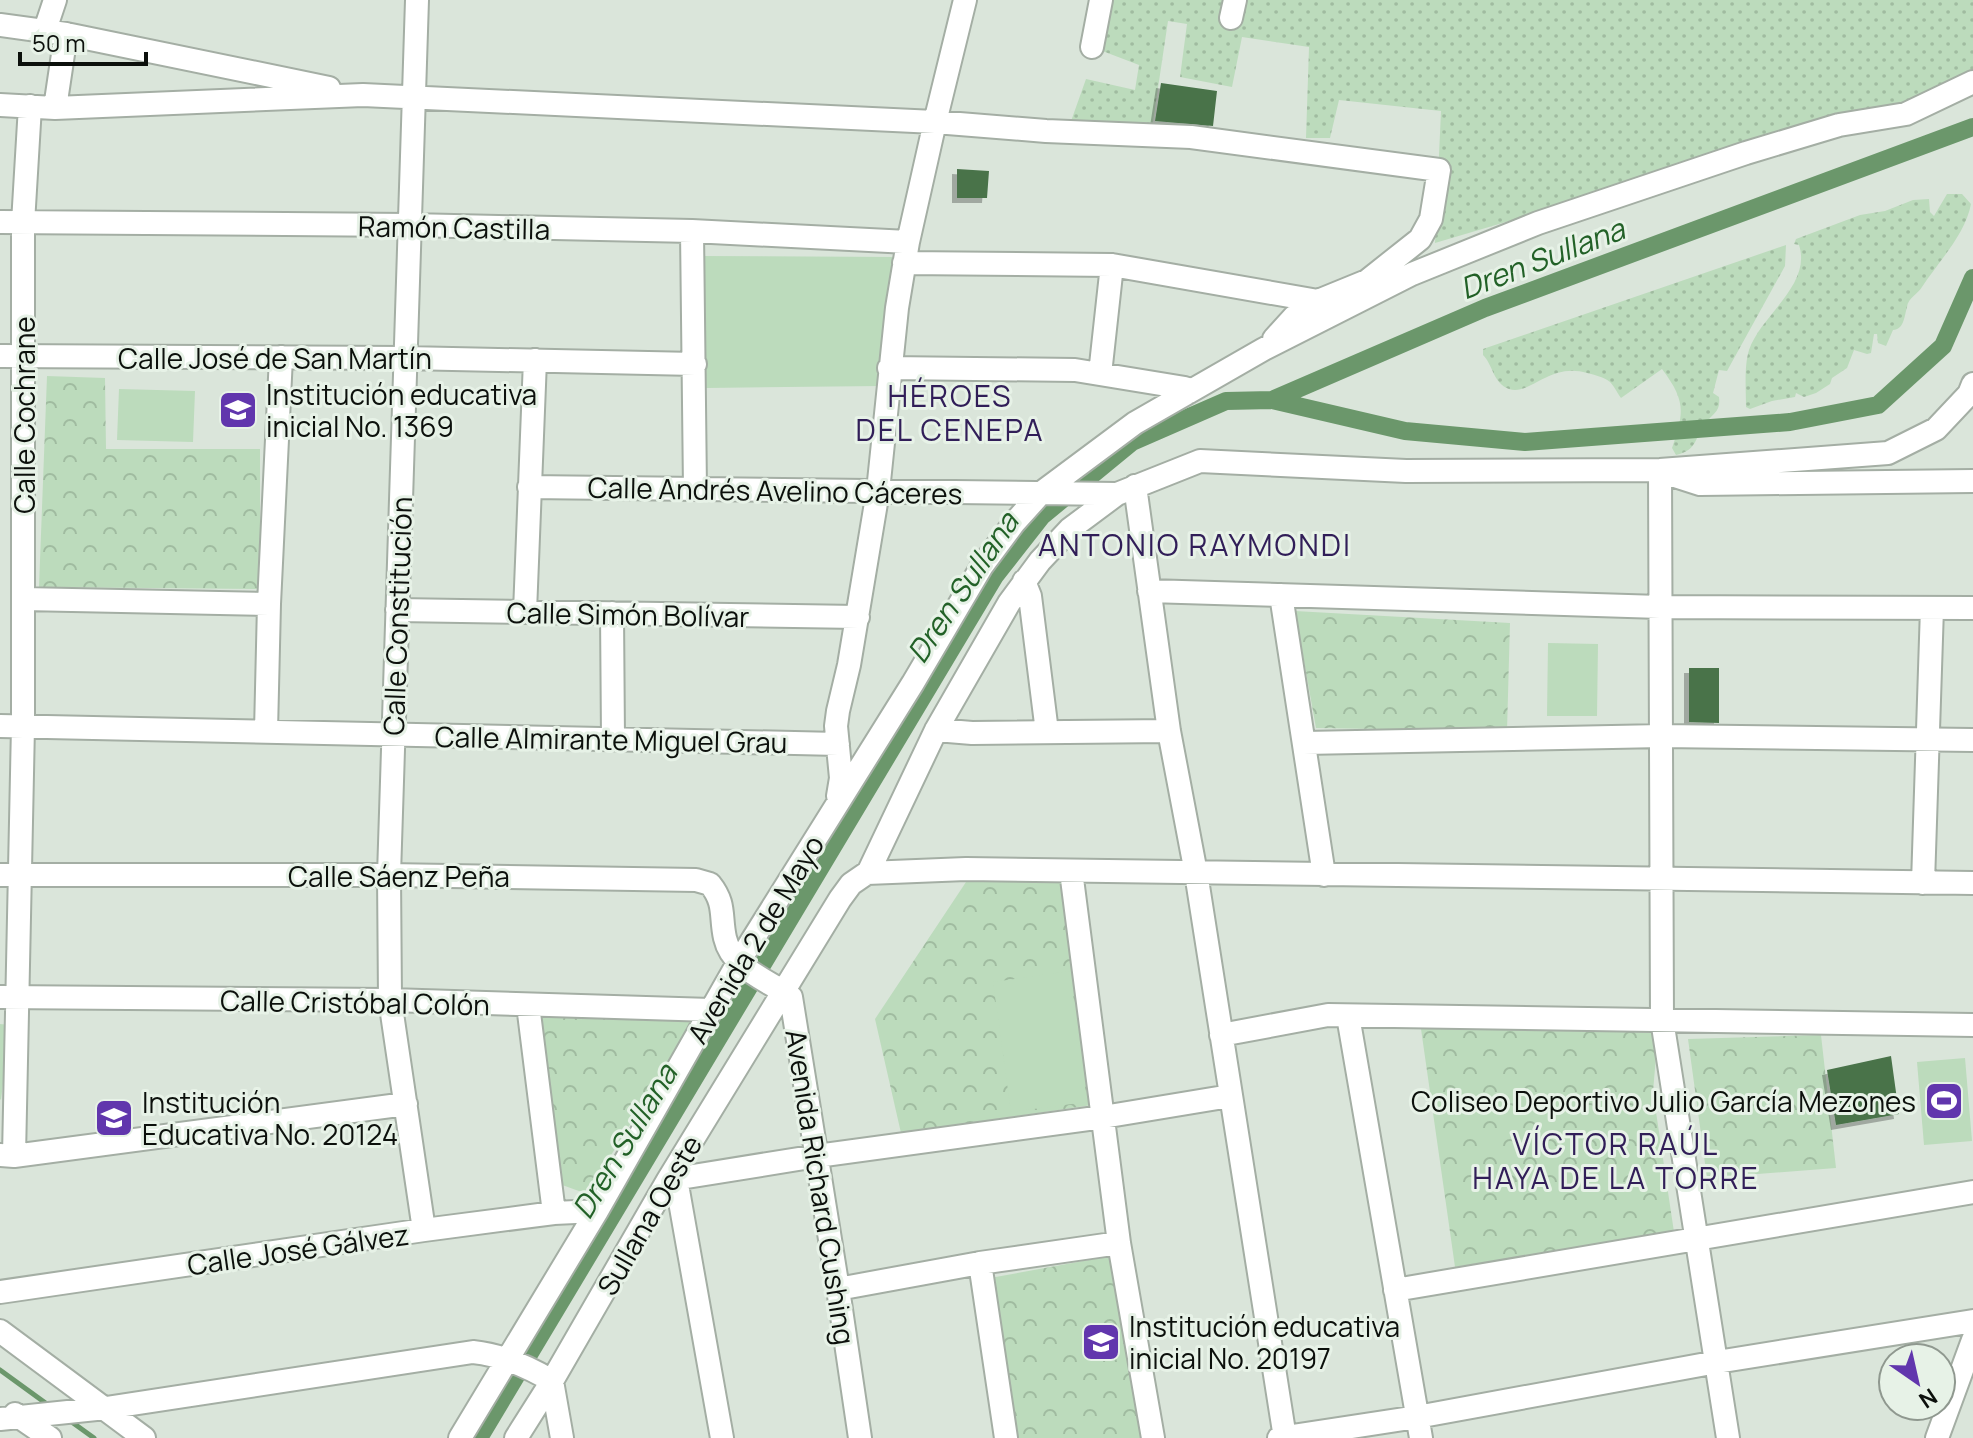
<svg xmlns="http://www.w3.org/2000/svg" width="1973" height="1438" font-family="Manrope,sans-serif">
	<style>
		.grass { fill: url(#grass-dots) }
		.park { fill: url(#park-crowns) }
		.pitch { fill: #bcdbbc }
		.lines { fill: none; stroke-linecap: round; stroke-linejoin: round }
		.stream { stroke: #6b976b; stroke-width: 5 }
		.canal { stroke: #6b976b; stroke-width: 18 }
		.building { fill: #49734a; filter: url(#shadow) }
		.minor-casing { stroke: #a4aea4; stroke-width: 26 }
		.minor { stroke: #fff; stroke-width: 22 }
		.labels { text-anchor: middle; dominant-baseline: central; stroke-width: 6; stroke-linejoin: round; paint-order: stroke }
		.street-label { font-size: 28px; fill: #0c100c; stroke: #e7f2e7 }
		.poi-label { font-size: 28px; fill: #0c100c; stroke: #e7f2e7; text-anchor: start }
		.water-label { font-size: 30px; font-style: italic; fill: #226127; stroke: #e7f2e7 }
		.neighbourhood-label { font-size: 30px; letter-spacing: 2px; fill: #311e58; stroke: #e7f2e7 }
	</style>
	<defs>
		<pattern id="grass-dots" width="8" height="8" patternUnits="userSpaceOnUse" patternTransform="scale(2)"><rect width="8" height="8" fill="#bcdbbc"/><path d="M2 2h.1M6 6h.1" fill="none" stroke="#a0bba0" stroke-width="1.8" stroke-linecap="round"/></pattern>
		<pattern id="park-crowns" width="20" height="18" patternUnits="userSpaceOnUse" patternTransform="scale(2)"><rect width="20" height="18" fill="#bcdbbc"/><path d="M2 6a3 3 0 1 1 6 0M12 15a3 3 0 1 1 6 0" fill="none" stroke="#a0bba0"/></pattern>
		<filter id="shadow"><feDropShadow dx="-5" dy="5" stdDeviation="0" flood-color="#0004"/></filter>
	</defs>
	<rect width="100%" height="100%" fill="#dae5da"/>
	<path class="grass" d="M 1103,0 L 1973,0 L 1973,77 L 1924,98 L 1435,243 L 1441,111 L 1339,100 L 1330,138 L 1306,138 L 1309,47 L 1242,37 L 1232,87 L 1180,77 L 1187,24 L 1168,21 L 1152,128 L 1070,124 L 1086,79 L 1135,90 L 1139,65 L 1092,47 Z
		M 1947,194 L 1962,194 L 1971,204 C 1965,235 1939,261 1922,287 C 1918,294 1908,298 1907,307 C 1904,318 1904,329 1893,330 L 1886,346 L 1878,343 L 1877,334 L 1874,334 L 1871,353 L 1867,354 L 1854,350 L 1847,368 L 1832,378 L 1830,384 L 1816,393 L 1804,397 L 1796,393 L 1795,397 L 1772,401 L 1750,409 L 1746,407 C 1746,389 1744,366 1749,350 C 1761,315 1812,285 1799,245 L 1794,244 L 1796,239 L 1860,215 L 1885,211 L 1913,200 L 1929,199 L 1930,212 L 1934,216 Z
		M 1786,245 L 1785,266 L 1727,371 L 1719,370 L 1713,393 L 1719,397 C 1721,412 1713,413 1705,424 C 1694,438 1698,450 1676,455 L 1672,448 C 1685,411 1685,400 1662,369 L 1621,398 C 1617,393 1615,387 1610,382 C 1604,377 1595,375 1587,373 C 1550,362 1530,396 1509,389 C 1493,383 1493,365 1483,355 L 1483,349 Z"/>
	<path class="park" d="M 47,376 L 105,378 L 106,449 L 260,449 L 260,589 L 39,587 Z
		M 1295,611 L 1510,623 L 1507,731 L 1316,728 Z
		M 968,879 L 1073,880 L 1092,1105 L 901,1133 L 875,1019 Z
		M 535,1012 L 699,1013 L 587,1194 L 554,1182 Z
		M 1420,1022 L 1658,1033 L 1653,1092 L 1674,1232 L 1455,1267 Z
		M 1821,1035 L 1836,1168 L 1707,1178 L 1688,1039 Z
		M 1116,1255 L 1145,1438 L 1016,1438 L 990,1278 Z"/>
	<path class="pitch" d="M 699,256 L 897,257 L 881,386 L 706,388 Z
		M 119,389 L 195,391 L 193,442 L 117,440 Z
		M 1548,643 L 1598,644 L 1597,716 L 1547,716 Z
		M 1070,971 L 1087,1102 L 1011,1112 L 993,982 Z
		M 0,1024 L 10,1025 L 1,1100 L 0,1099 Z
		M 1965,1058 L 1972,1141 L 1924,1145 L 1917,1062 Z"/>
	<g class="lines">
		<path class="stream" d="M 0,1370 L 51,1407
			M 69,1420 L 94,1438"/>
		<path class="canal" d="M 1272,400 L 1405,431 L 1525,442 L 1790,422 L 1878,405 L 1943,346 L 1973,278
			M 479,1438 L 995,576 L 1042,516 L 1132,442 L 1226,401 L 1272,400 L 1485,308 L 1973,127"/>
	</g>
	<path class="building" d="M 1161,83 L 1217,91 L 1213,126 L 1155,121 Z
		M 957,169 L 989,171 L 987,198 L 957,198 Z
		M 1689,668 L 1719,668 L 1719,723 L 1689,722 Z
		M 1891,1056 L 1899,1114 L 1836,1125 L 1827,1070 Z"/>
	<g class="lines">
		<defs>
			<path id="minor" d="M 417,0 L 389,875 L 390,1000 L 424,1230
				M 1231,18 L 1235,0
				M 0,25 L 66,34 L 329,88
				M 45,30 L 55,0
				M 1092,47 L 1101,0
				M 0,105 L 55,108 L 363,95 L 935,122 L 1046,131 L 1191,137 L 1439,170 L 1431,219 L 1420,239 L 1367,281 L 1318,301 L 1294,317 L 1274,339
				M 55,108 L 66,34
				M 0,222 L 410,225 L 692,231 L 908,242
				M 692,231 L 695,489
				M 904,263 L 1112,265 L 1318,301
				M 0,356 L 406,358 L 695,364
				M 889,368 L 1075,370 L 1185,388 L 1189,392
				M 1100,374 L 1112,265
				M 1660,470 L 1662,1020 L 1728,1438
				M 1672,475 L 1700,484 L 1973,481
				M 1135,486 L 1169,731 L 1196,873 L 1285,1438
				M 529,487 L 1117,494
				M 1024,581 L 1030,596 L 1047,732
				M 1149,591 L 1660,607 L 1973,608
				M 1281,595 L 1324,875
				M 23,599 L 269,604
				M 397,610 L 858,617
				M 525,612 L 535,360
				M 612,613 L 613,739
				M 0,726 L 838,744
				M 936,730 L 972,733 L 1169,731
				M 266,731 L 269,604 L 281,357
				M 1304,743 L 1662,736 L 1973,740
				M 838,796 L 841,778 L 836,726 L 838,711 L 849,665 L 878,491 L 897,308 L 908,242 L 935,122 L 965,0
				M 1071,871 L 1119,1243 L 1153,1438
				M 868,873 L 936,730 L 1009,603 L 1040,561 L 1070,529 L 1117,494 L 1200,461 L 1406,471 L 1660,470 L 1888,453 L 1936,429 L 1969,394 L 1973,384
				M 0,875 L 389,875 L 696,880 L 710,884 C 726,904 720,916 725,938 C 732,969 768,980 791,997 L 838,1289 L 860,1438
				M 1923,883 L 1932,608
				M 0,997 L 390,1000 L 711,1010
				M 528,1005 L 554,1213
				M 1348,1016 L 1421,1438
				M 1221,1035 L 1328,1015 L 1973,1025
				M 0,1155 L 14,1156 L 406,1104
				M 14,1156 L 23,726 L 23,223 L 30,106
				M 676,1179 L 722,1438
				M 668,1180 L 817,1156 L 1103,1117 L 1230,1096
				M 980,1263 L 1006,1438
				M 838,1289 L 980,1263 L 1119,1243
				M 1395,1290 L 1973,1192
				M 0,1292 L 424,1230 L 554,1213 L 597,1211
				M 0,1331 L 144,1438
				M 15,1414 L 50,1438
				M 0,1419 L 106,1408 L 473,1352 C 502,1355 527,1366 552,1381 L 562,1438
				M 460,1438 L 597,1211 L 738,963 L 913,683 L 982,566 L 1014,523 L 1041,493 L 1135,423 L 1264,349 L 1412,274 L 1538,223 L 1746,153 L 1839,125 L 1906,114 L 1973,82
				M 516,1438 L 552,1381 L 668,1180 L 840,899 L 851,884 L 867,873 L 966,869 L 1973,883
				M 1279,1438 L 1417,1417 L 1717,1362 L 1973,1321
				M 1937,1438 L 1973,1340"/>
		</defs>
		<use href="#minor" class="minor-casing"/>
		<use href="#minor" class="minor"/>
	</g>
	<defs>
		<symbol id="school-square" viewBox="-11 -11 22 22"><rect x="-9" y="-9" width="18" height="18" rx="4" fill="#6136ad" stroke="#e7f2e7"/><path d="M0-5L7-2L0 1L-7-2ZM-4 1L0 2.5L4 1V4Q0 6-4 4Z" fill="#fff"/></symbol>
		<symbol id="stadium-square" viewBox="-11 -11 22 22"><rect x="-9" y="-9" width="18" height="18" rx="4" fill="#6136ad" stroke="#e7f2e7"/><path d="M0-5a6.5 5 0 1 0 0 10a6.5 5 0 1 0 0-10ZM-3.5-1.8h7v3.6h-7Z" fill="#fff"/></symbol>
	</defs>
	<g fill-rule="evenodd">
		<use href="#school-square" x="216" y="388" width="44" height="44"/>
		<use href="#stadium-square" x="1922" y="1079" width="44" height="44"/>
		<use href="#school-square" x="92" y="1096" width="44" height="44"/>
		<use href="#school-square" x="1079" y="1320" width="44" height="44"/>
	</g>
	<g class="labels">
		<g class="street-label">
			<text transform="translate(454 227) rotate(1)">Ramón Castilla</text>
			<text x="275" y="358">Calle José de San Martín</text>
			<text transform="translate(24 415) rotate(-90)">Calle Cochrane</text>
			<text transform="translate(775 490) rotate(1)">Calle Andrés Avelino Cáceres</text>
			<text transform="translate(628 614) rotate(1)">Calle Simón Bolívar</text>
			<text transform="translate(397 616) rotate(-88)">Calle Constitución</text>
			<text transform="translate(611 739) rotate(1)">Calle Almirante Miguel Grau</text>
			<text x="399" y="876">Calle Sáenz Peña</text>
			<text transform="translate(755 939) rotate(-59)">Avenida 2 de Mayo</text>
			<text transform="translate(355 1002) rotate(1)">Calle Cristóbal Colón</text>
			<text transform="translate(821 1187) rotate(81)">Avenida Richard Cushing</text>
			<text transform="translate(649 1215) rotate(-60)">Sullana Oeste</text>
			<text transform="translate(298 1249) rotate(-8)">Calle José Gálvez</text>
		</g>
		<g class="poi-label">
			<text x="266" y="394">Institución educativa<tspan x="266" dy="32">inicial No. 1369</tspan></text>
			<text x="1916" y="1101" text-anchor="end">Coliseo Deportivo Julio García Mezones</text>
			<text x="142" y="1102">Institución<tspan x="142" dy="32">Educativa No. 20124</tspan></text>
			<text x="1129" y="1326">Institución educativa<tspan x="1129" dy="32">inicial No. 20197</tspan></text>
		</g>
		<g class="water-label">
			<text transform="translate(1542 258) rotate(-21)">Dren Sullana</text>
			<text transform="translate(962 587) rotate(-56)">Dren Sullana</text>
			<text transform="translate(624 1141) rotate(-59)">Dren Sullana</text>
		</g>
		<g class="neighbourhood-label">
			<text x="950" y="395">HÉROES<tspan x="950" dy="34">DEL CENEPA</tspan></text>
			<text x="1195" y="544">ANTONIO RAYMONDI</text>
			<text x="1616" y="1143">VÍCTOR RAÚL<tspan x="1616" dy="34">HAYA DE LA TORRE</tspan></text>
		</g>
	</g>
	<g transform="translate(1917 1382) rotate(146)"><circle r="38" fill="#e7f2e7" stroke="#8f988f" stroke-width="2"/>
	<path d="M0-6L14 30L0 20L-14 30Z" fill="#6136ad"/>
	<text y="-12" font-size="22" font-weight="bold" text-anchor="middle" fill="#0c100c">N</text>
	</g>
	<path d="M20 52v12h126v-12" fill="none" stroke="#0c100c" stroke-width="4"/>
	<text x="32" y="52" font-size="24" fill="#0c100c" stroke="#e7f2e7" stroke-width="6" paint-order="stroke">50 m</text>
</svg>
